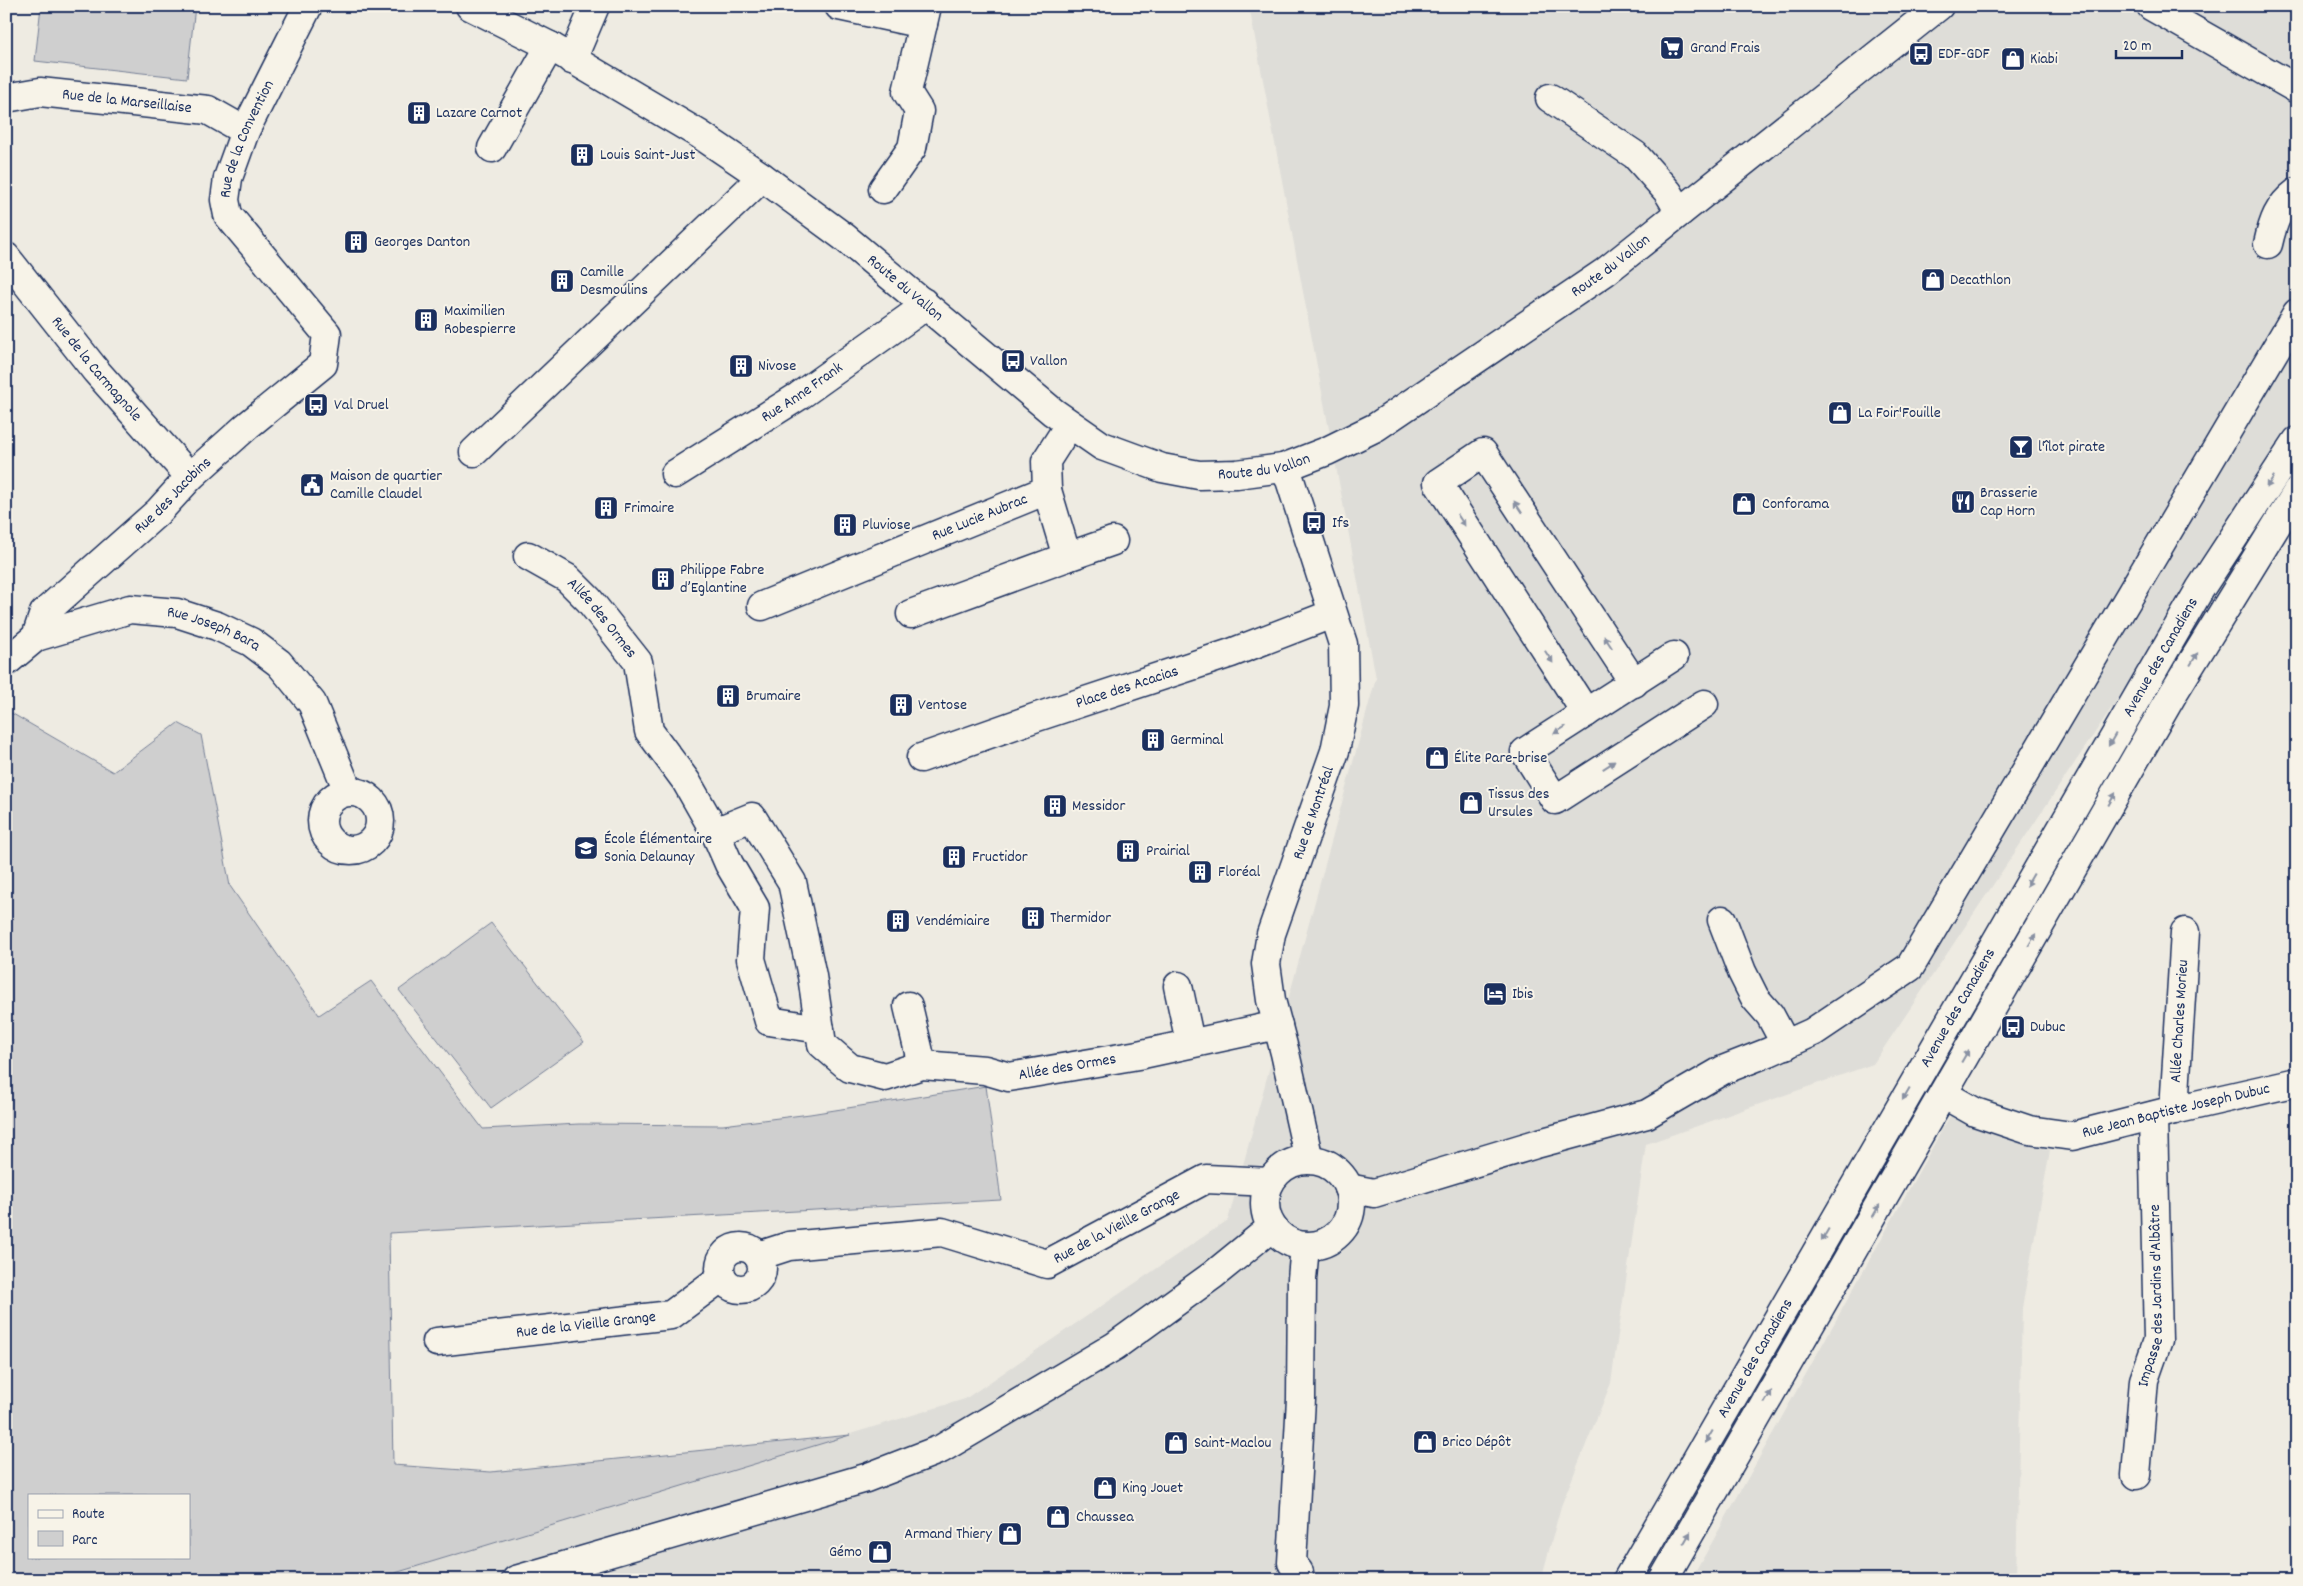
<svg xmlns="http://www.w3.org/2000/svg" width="2303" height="1586" font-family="Dekko,sans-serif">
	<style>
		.built { fill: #deddd8 }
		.green { fill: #cfcfcf; stroke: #757f96; fill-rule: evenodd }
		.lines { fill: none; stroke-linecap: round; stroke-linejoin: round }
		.minor-casing { stroke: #1b2f5e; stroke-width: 31 }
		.major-casing { stroke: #1b2f5e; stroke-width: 31 }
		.minor { stroke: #f7f3e8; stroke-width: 28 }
		.major { stroke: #f7f3e8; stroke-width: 28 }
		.oneway { fill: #8991a3 }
		.labels { text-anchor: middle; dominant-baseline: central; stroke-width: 4; stroke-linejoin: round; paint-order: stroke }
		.poi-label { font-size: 16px; fill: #1b2f5e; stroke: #f7f3e8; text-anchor: start }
		.street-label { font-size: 16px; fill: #1b2f5e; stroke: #f7f3e8 }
	</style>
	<rect width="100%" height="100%" fill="#eeebe2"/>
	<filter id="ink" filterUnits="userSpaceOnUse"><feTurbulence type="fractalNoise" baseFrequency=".02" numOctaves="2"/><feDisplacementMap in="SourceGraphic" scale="10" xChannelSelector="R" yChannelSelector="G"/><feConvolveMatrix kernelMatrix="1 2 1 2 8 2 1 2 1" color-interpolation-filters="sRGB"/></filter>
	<g filter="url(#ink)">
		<path class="built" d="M 1249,6 L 2297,6 L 2297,431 L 1873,1064 L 1646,1144 L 1611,1383 L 1561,1506 L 1541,1580 L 372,1580 L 965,1399 L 1228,1220 L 1376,678 Z
			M 1951,1114 L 2050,1150 L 2022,1308 L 2016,1580 L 1691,1580 Z"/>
		<path class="green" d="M 41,6 L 195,6 L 187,78 L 35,61 Z
			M 6,710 L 113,772 L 178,723 L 201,735 L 230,886 L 319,1015 L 371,981 L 483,1129 L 579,1124 L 723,1125 L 810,1114 L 986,1086 L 1001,1200 L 389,1233 L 393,1465 L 491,1472 L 850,1435 L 372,1580 L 6,1580 ZM 29,1495 L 189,1495 L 189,1557 L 29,1557 Z
			M 491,923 L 584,1042 L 491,1108 L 399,990 Z"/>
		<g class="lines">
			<defs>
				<g id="minor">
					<path id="s1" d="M 470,6 L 550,46 L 699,134 L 761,176 L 844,237 L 1053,412 L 1102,446 L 1162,468 L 1199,475 L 1237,474 L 1283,468 L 1327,451 L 1376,427 L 1605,272 L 1939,6"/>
					<path d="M 839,6 L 923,24"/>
					<path d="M 2151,6 L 2297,89"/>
					<path d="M 572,60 L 595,6"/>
					<path id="s2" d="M 6,98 L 40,92 L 208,110 L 245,131"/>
					<path d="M 1550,98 L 1635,155 L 1668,192 L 1680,212"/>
					<path d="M 492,148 L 550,46"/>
					<path d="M 883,189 L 912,148 L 919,111 L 907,92 L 927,6"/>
					<path d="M 2268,244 C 2273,222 2278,206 2297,192"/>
					<path id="s3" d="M 6,257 L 96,371 L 190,477"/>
					<path d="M 474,452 L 752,187 L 761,176"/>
					<path d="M 1283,468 L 1290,480 L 1343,644 L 1344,706 L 1335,751 L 1271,934 L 1266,964 L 1271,1000 L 1285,1053 L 1309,1160"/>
					<path id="s4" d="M 675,474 L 799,396 L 914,314 L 923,302"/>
					<path d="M 1047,490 L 1067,557 L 1113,541"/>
					<path id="s5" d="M 528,556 L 567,578 L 589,600 L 638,662 L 649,731 L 686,781 L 715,832 L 752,817 L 792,882 L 812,976 L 822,1044 L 850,1068 L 885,1077 L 922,1065 L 985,1070 L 1009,1077 L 1138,1055 L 1278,1025"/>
					<path id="s6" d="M 762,606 L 1047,490 L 1046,461 L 1069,425"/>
					<path d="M 911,614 L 1067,557"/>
					<path id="s7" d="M 36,637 L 44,613 L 159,511 L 190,477 L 247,426 L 323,364 L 327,334 L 228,215 L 225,200 L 228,178 L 245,131 L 308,6"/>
					<path d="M 1674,656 L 1525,752 L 1555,800 L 1704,704"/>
					<path id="s8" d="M 6,662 L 36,637 L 130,609 L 177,613 L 217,626 L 251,642 L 279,663 L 312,703 L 348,791"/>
					<path d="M 1586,713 L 1438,483 L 1483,453 L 1634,683"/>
					<path id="s9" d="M 921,758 L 1037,717 L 1231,653 L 1332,614"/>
					<circle cx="351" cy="821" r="29"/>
					<path d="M 715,832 L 729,864 L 755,908 L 751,959 L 769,1021 L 820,1029"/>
					<path d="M 1722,920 L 1742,972 L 1755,998 L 1770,1015 L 1786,1045"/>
					<path d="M 1178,986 L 1190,1042"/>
					<path d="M 908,1006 L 922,1065"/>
					<path id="s10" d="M 1943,1094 L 1975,1112 L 2029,1130 L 2072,1136 L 2174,1110 L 2297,1082"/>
					<path id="s11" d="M 2174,1110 L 2185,932"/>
					<circle cx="1308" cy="1203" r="43"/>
					<path d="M 1348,1188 L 1374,1193 L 1536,1144 L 1647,1114 L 1723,1070 L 1769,1052 L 1813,1032 L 1910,967 L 2297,313"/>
					<circle cx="741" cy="1268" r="21"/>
					<path id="s12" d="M 758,1256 L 789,1246 L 942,1232 L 1047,1264 L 1206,1179 L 1270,1182"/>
					<path id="s13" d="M 437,1342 L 671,1315 L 722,1277"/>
					<path id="s14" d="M 2136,1475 L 2144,1380 L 2158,1340 L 2153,1116"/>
					<path d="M 516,1580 L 866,1478 L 941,1449 L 1115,1346 L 1213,1275 L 1272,1227"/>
					<path d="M 1298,1580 L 1299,1572 L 1292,1563 L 1301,1399 L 1302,1279 L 1305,1246"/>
				</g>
				<g id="major">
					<path id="s15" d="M 1627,1580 L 2200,589 L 2297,441"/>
					<path d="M 1663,1580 L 2174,692 L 2297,492"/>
				</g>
			</defs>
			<use href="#minor" class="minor-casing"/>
			<use href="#major" class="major-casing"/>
			<use href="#minor" class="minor"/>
			<use href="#major" class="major"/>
		</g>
		<defs><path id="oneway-solid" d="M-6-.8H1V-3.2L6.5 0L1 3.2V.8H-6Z" transform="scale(1.25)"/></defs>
		<g class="oneway">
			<use href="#oneway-solid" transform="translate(2270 482) rotate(123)"/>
			<use href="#oneway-solid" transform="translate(1518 507) rotate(-123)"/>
			<use href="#oneway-solid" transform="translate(1461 520) rotate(57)"/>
			<use href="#oneway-solid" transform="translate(1608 642) rotate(-123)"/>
			<use href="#oneway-solid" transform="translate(1549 657) rotate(57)"/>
			<use href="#oneway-solid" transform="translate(2194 659) rotate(-59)"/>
			<use href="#oneway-solid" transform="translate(1560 730) rotate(148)"/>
			<use href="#oneway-solid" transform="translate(2112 740) rotate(120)"/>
			<use href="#oneway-solid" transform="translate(1609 765) rotate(-33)"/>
			<use href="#oneway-solid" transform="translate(2112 799) rotate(-60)"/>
			<use href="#oneway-solid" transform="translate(2030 880) rotate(120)"/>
			<use href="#oneway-solid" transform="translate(2032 940) rotate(-60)"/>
			<use href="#oneway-solid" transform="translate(1965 1056) rotate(-60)"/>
			<use href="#oneway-solid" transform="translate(1906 1094) rotate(120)"/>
			<use href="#oneway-solid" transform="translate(1876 1211) rotate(-60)"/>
			<use href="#oneway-solid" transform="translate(1825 1235) rotate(120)"/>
			<use href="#oneway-solid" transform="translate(1768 1397) rotate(-60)"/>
			<use href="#oneway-solid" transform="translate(1709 1437) rotate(120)"/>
			<use href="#oneway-solid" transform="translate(1687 1538) rotate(-60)"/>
		</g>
	</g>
	<defs>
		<symbol id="supermarket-square" viewBox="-11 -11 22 22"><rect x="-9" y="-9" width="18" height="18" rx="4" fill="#1b2f5e" stroke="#f7f3e8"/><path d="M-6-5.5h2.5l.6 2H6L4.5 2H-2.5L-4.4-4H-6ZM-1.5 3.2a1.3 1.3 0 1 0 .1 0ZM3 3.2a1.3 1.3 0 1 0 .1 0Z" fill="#fff"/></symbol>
		<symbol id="bus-square" viewBox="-11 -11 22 22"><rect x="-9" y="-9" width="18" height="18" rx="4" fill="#1b2f5e" stroke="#f7f3e8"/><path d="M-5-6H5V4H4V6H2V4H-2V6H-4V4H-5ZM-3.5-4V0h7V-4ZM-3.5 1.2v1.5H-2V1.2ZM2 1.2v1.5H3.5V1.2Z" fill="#fff"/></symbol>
		<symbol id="shop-square" viewBox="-11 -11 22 22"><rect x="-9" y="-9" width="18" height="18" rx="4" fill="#1b2f5e" stroke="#f7f3e8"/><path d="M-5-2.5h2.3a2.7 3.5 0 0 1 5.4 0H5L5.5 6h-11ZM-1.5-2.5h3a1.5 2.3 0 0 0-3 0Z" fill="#fff"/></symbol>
		<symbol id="building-square" viewBox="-11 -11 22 22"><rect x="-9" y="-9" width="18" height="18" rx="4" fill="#1b2f5e" stroke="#f7f3e8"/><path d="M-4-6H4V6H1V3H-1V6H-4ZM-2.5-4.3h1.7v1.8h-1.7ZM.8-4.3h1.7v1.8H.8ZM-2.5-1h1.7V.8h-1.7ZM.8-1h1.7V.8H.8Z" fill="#fff"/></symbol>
		<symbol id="bar-square" viewBox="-11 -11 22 22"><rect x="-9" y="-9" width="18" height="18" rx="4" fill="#1b2f5e" stroke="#f7f3e8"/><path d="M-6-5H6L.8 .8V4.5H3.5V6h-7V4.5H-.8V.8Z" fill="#fff"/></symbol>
		<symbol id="civic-square" viewBox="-11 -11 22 22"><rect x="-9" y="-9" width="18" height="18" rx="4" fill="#1b2f5e" stroke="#f7f3e8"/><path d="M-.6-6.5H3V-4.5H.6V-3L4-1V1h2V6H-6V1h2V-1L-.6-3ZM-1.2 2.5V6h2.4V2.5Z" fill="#fff"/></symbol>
		<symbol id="restaurant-square" viewBox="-11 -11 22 22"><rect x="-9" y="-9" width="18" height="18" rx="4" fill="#1b2f5e" stroke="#f7f3e8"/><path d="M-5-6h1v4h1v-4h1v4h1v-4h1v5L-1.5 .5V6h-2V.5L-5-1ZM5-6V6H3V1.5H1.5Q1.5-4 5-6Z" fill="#fff"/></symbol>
		<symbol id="school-square" viewBox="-11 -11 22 22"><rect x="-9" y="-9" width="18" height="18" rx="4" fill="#1b2f5e" stroke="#f7f3e8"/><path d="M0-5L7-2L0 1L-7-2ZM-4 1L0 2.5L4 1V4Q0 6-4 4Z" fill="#fff"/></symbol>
		<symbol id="hotel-square" viewBox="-11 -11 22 22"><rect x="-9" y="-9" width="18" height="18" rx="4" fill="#1b2f5e" stroke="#f7f3e8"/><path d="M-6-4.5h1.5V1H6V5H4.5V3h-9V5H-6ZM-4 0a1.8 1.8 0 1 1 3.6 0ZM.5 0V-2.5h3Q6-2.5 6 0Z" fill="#fff"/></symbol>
	</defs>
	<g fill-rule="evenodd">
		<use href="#supermarket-square" x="1658" y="34" width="28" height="28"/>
		<use href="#bus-square" x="1907" y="40" width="28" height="28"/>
		<use href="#shop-square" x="1999" y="45" width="28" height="28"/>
		<use href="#building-square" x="405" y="99" width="28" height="28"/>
		<use href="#building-square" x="568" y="141" width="28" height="28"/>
		<use href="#building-square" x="342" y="228" width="28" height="28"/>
		<use href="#shop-square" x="1919" y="266" width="28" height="28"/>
		<use href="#building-square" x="548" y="267" width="28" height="28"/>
		<use href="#building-square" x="412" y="306" width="28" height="28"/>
		<use href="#bus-square" x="999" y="347" width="28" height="28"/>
		<use href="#building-square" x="727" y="352" width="28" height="28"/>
		<use href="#bus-square" x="302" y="391" width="28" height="28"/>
		<use href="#shop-square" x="1826" y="399" width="28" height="28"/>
		<use href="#bar-square" x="2007" y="433" width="28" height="28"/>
		<use href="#civic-square" x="298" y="471" width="28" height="28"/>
		<use href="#restaurant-square" x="1949" y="488" width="28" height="28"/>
		<use href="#shop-square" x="1730" y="490" width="28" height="28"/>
		<use href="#building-square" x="592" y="494" width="28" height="28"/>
		<use href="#bus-square" x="1300" y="509" width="28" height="28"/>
		<use href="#building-square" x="831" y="511" width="28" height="28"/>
		<use href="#building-square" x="649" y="565" width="28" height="28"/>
		<use href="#building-square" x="714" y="682" width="28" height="28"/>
		<use href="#building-square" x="887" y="691" width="28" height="28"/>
		<use href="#building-square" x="1139" y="726" width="28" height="28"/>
		<use href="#shop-square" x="1423" y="744" width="28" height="28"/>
		<use href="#shop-square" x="1457" y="789" width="28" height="28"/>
		<use href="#building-square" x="1041" y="792" width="28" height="28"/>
		<use href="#school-square" x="572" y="834" width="28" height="28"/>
		<use href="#building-square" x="1114" y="837" width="28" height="28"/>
		<use href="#building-square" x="940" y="843" width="28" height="28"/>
		<use href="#building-square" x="1186" y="858" width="28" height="28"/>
		<use href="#building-square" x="1019" y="904" width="28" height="28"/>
		<use href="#building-square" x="884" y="907" width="28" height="28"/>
		<use href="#hotel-square" x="1481" y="980" width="28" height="28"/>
		<use href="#bus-square" x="1999" y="1013" width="28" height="28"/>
		<use href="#shop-square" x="1411" y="1428" width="28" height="28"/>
		<use href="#shop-square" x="1162" y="1429" width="28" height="28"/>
		<use href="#shop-square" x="1091" y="1474" width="28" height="28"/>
		<use href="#shop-square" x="1044" y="1503" width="28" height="28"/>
		<use href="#shop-square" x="996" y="1520" width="28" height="28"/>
		<use href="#shop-square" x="866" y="1538" width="28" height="28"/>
	</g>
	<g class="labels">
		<g class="poi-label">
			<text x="1690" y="48">Grand Frais</text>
			<text x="1938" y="54">EDF-GDF</text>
			<text x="2030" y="59">Kiabi</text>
			<text x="436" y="113">Lazare Carnot</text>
			<text x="600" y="155">Louis Saint-Just</text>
			<text x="374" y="242">Georges Danton</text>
			<text x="580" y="272">Camille<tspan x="580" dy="18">Desmoulins</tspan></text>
			<text x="1950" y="280">Decathlon</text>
			<text x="444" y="311">Maximilien<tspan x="444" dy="18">Robespierre</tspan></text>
			<text x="1030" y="361">Vallon</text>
			<text x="758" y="366">Nivose</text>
			<text x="334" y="405">Val Druel</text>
			<text x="1858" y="413">La Foir'Fouille</text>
			<text x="2038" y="447">l'îlot pirate</text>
			<text x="330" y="476">Maison de quartier<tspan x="330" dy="18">Camille Claudel</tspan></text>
			<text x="1980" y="493">Brasserie<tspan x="1980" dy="18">Cap Horn</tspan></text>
			<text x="1762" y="504">Conforama</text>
			<text x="624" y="508">Frimaire</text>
			<text x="1332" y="523">Ifs</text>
			<text x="862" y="525">Pluviose</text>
			<text x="680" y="570">Philippe Fabre<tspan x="680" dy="18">d’Eglantine</tspan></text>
			<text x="746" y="696">Brumaire</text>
			<text x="918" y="705">Ventose</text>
			<text x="1170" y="740">Germinal</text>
			<text x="1454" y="758">Élite Pare-brise</text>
			<text x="1488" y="794">Tissus des<tspan x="1488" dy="18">Ursules</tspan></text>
			<text x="1072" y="806">Messidor</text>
			<text x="604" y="839">École Élémentaire<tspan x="604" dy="18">Sonia Delaunay</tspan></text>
			<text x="1146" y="851">Prairial</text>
			<text x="972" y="857">Fructidor</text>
			<text x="1218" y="872">Floréal</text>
			<text x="1050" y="918">Thermidor</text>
			<text x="916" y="921">Vendémiaire</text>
			<text x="1512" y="994">Ibis</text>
			<text x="2030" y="1027">Dubuc</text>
			<text x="1442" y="1442">Brico Dépôt</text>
			<text x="1194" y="1443">Saint-Maclou</text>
			<text x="1122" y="1488">King Jouet</text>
			<text x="1076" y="1517">Chaussea</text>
			<text x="992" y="1534" text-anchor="end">Armand Thiery</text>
			<text x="862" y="1552" text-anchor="end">Gémo</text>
		</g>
		<g class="street-label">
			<text stroke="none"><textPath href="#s2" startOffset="122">Rue de la Marseillaise</textPath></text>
			<text stroke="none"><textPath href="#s7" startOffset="665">Rue de la Convention</textPath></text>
			<text stroke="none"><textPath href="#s1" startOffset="1345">Route du Vallon</textPath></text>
			<text stroke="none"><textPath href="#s1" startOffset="520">Route du Vallon</textPath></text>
			<text stroke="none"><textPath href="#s3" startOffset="144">Rue de la Carmagnole</textPath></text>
			<text stroke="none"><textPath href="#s4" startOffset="151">Rue Anne Frank</textPath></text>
			<text stroke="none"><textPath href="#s1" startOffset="940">Route du Vallon</textPath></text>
			<text stroke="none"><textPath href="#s7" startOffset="200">Rue des Jacobins</textPath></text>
			<text stroke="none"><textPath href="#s6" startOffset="235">Rue Lucie Aubrac</textPath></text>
			<text stroke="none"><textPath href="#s5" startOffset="98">Allée des Ormes</textPath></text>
			<text stroke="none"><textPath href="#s8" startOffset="224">Rue Joseph Bara</textPath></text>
			<text stroke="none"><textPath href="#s15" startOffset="1066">Avenue des Canadiens</textPath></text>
			<text stroke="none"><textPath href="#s9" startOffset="218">Place des Acacias</textPath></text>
			<text transform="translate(1314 813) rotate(-71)">Rue de Montréal</text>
			<text stroke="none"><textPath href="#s15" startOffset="661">Avenue des Canadiens</textPath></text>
			<text stroke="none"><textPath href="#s11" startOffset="89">Allée Charles Morieu</textPath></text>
			<text stroke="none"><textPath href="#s5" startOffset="886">Allée des Ormes</textPath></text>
			<text stroke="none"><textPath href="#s10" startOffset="244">Rue Jean Baptiste Joseph Dubuc</textPath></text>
			<text stroke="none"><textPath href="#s12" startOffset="375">Rue de la Vieille Grange</textPath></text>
			<text stroke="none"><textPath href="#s14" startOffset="181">Impasse des Jardins d'Albâtre</textPath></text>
			<text stroke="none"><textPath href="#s13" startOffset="150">Rue de la Vieille Grange</textPath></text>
			<text stroke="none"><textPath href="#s15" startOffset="256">Avenue des Canadiens</textPath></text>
		</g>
	</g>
	<rect width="2303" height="1586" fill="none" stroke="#f7f3e8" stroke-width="25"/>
	<rect x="12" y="12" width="2278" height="1561" fill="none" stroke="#1b2f5e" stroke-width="2" filter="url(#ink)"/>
	<rect x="28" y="1494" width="162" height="65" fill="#f7f3e8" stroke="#9fa5b1"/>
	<rect x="38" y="1510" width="25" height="8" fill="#f7f3e8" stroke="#9fa5b1"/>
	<text x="72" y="1518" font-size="15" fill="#1b2f5e">Route</text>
	<rect x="38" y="1531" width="25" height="15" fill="#cfcfcf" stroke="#9fa5b1"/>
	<text x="72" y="1544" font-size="15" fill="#1b2f5e">Parc</text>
	<path d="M2116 50v8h66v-8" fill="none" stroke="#1b2f5e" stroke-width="2.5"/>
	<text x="2123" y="50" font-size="15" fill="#1b2f5e" stroke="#f7f3e8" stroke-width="4" paint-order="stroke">20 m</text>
</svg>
